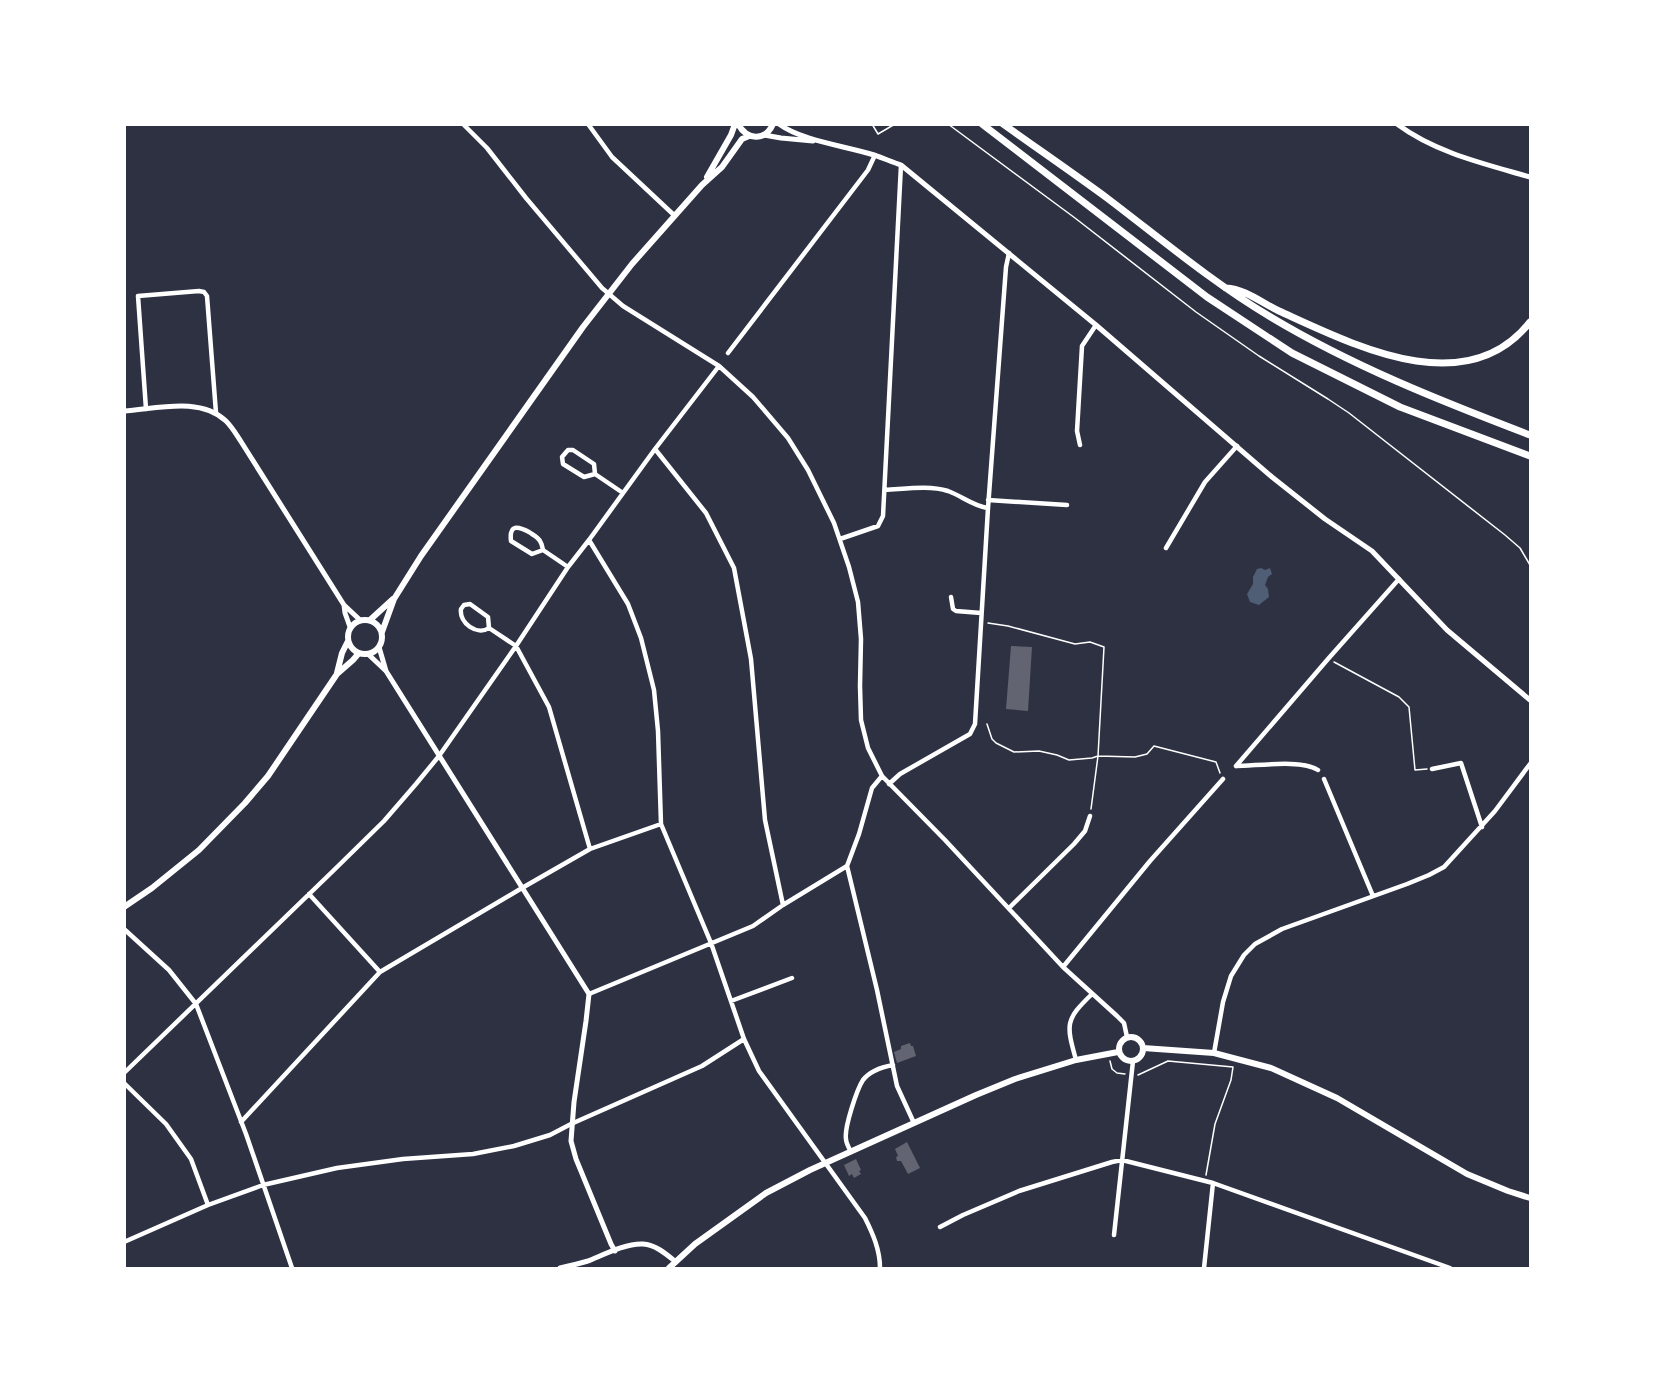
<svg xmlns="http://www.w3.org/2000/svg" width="1655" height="1393" font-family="Lato,sans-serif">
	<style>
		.water { fill: #4f5d75 }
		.building { fill: #626471 }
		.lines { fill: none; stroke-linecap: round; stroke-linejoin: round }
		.path { stroke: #fff; stroke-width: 1.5 }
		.minor { stroke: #fff; stroke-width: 4.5 }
		.tertiary { stroke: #fff; stroke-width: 5 }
		.secondary { stroke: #fff; stroke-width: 6 }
		.trunk { stroke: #fff; stroke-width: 7 }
	</style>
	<rect width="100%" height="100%" fill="#2d3142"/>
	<path class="water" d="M 1261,568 L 1265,570 L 1270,568 L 1272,574 L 1268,577 L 1265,585 L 1268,589 L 1269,597 L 1259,605 L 1250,602 L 1247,594 L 1253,584 L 1253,577 L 1257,569 Z"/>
	<path class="building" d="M 1011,646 L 1032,647 L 1028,711 L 1006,709 Z
		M 910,1043 L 911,1046 L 913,1046 L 916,1056 L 897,1063 L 894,1052 L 901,1049 L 901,1046 Z
		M 907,1142 L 920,1168 L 908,1174 L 901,1161 L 897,1161 L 896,1157 L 898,1156 L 895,1149 Z
		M 856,1159 L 861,1170 L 859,1171 L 861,1174 L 854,1178 L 852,1174 L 849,1176 L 844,1165 Z"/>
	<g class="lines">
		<path class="path" d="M 872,124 L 878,134 L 895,124
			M 948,124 L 1075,218 L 1196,312 L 1259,356 L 1328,399 L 1349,413 L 1505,535 L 1520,548 L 1530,565
			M 988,623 L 1008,626 L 1075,644 L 1090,642 L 1104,647 L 1098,756 L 1091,809
			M 1334,662 L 1399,697 L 1409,707 L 1415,770 L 1427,769
			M 987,724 L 992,739 L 996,743 L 1014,752 L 1039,751 L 1057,755 L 1069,760 L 1092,758 L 1098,756 L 1135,757 L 1147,754 L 1154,746 L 1216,762 L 1220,773
			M 1110,1061 L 1112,1069 L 1117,1073 L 1125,1074
			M 1138,1075 L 1168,1061 L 1233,1067 L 1231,1080 L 1215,1124 L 1206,1175"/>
		<path class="minor" d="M 463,124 L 487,148 L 526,198 L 602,288 L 623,306 L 719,366 L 753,397 L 788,438 L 808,470 L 834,523 L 849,567 L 858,602 L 861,639 L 860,686 L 861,720 L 868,748 L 882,776 L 945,840 L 1063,967 L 1117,1016 L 1124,1023 L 1127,1037
			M 588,124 L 612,157 L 675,216
			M 728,353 L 868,170 L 875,155
			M 146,409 L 138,296 L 199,291 L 204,292 L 207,296 L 216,413
			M 1080,445 L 1077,431 L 1082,346 L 1096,325
			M 655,449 L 706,513 L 734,568 L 751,659 L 765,820 L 783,905
			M 595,474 L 584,477 L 563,464 L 562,457 L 568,450 L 573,450 L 594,464 L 595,474 L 623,493
			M 885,490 C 905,489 929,485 948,491 C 962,496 973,506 988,508
			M 988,500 L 1067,505
			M 840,539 L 878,526 L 883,516 L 901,165
			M 589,540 L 628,604 L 641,638 L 654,690 L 658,731 L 661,824 L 711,943 L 744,1039 L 759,1071 L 865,1218 C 873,1234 880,1250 880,1268
			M 1166,548 L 1205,482 L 1237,446
			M 543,550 L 532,554 L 511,541 C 509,524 518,526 529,532 C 533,535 538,537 540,541 C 542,544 542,546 543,550 L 568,567
			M 951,597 L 953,609 L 956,611 L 981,613
			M 489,628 C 477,636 459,623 461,609 L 464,605 L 470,604 L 488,617 L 489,628 L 516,646 L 549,707 L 590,849
			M 1236,766 L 1328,659 L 1399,579
			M 1236,766 C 1256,766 1302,759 1318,770
			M 1432,769 L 1461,763 L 1482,827
			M 1324,779 L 1373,896
			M 889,784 L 900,774 L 970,734 L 975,724 L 988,508 L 1006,267 L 1009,253
			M 847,866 L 877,990 L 897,1086 L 914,1123
			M 309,894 L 380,972
			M 1009,908 L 1074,844 L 1085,831 L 1090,816
			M 124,929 L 169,970 L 196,1004 L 246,1134 L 292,1268
			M 1063,967 L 1150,861 L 1223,779
			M 589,994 L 753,926 L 783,905 L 847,866 L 859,834 L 872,788 L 882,776
			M 731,1001 L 792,978
			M 1214,1053 L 1223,1002 L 1231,976 L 1244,955 L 1255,944 L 1282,929 L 1407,884 L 1429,875 L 1444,867 L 1495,811 L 1530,764
			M 1076,1060 C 1066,1024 1065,1020 1092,994
			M 124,1073 L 333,871 L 384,821 L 416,784 L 439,756 L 516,646 L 568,567 L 589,540 L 655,449 L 719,366
			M 124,1083 L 166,1124 L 191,1159 L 208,1205
			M 241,1122 L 380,972 L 522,888 L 590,849 L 661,824
			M 851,1152 C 849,1148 846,1143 846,1139 C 844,1128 857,1089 863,1080 C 870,1071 882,1067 893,1065
			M 940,1227 L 963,1215 L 1019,1191 L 1112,1162 L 1122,1160 L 1213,1183 L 1450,1268
			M 1114,1235 L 1133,1061
			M 124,1242 L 208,1205 L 263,1185 L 337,1168 L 403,1159 L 473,1154 L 514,1146 L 550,1135 L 571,1124 L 702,1066 L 744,1039
			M 1204,1268 L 1213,1183"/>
		<path class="tertiary" d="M 779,124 C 802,141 846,146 874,155 C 883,158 892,162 901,165 L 1096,325 L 1272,477 L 1325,519 L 1372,551 L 1447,630 L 1530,700
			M 1397,124 C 1436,153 1485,164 1530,177
			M 764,135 L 781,138 L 813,141
			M 124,411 C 156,409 200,396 226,421 C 232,427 236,434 240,440 L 344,605 L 360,620
			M 344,605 L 345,613 L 350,627
			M 379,647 L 386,671
			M 368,654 L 386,671 L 589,994 L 586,1021 L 574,1102 L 571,1141 L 576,1159 L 611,1244 L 615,1251
			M 560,1268 C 569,1266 578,1264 588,1261 C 603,1255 626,1243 643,1244 C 656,1245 666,1254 676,1262"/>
		<path class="secondary" d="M 738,124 C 747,140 765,142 773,124
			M 707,177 L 731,135 L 735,124
			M348 637a17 17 0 1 1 34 0a17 17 0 1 1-34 0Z
			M 370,620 L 393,599
			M 382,632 L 394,599 L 421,556 L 583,327 L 632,264 L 702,185 L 722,167 L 742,139 L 749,136
			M 337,673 L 342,653 L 348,641
			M 124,907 L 152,888 L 199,850 L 245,803 L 268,776 L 337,674 L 353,660 L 359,653
			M1119 1049a12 12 0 1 1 24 0a12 12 0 1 1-24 0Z
			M 1143,1048 L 1214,1053 L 1271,1068 L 1337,1098 L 1467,1174 L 1508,1191 L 1530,1198
			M 669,1268 L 695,1244 L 766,1193 L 810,1170 L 976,1095 L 1015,1079 L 1076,1060 L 1118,1052"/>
		<path class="trunk" d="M 982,124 L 1207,297 L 1292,353 L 1400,407 L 1530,456
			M 1003,124 C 1038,149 1073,173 1107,198 C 1161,239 1212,282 1269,316 C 1352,366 1441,401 1530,435
			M 1226,288 C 1245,289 1262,303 1279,311 C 1354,345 1466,403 1530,322"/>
	</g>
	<rect width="1655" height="1393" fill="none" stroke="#ffffff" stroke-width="252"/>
</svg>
